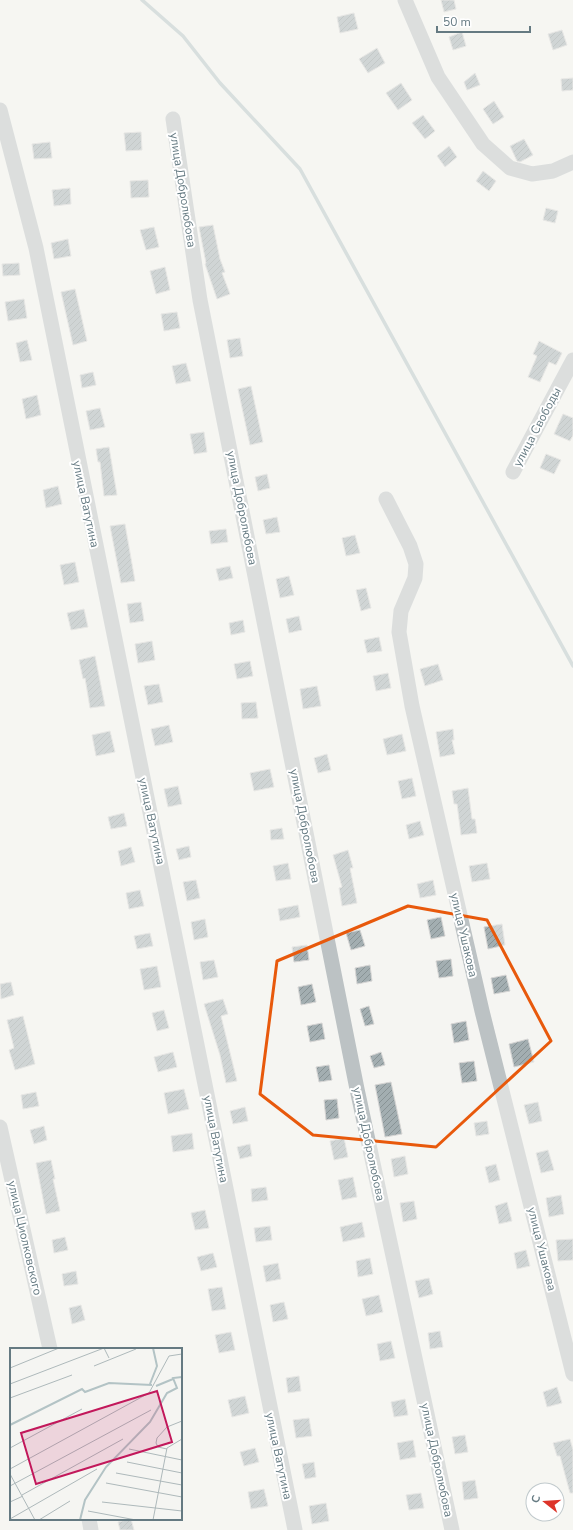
<svg xmlns="http://www.w3.org/2000/svg" width="573" height="1530" font-family="'Nunito Sans',sans-serif">
	<style>
		.lines { fill: none; stroke-linecap: round; stroke-linejoin: round }
		.stream { stroke: #b3c3c5; stroke-width: 3.5 }
		.building { fill: url(#building-hatch); stroke: #d7d6d5 }
		.minor { stroke: #bcc2c4; stroke-width: 15 }
		.marked { fill: none; stroke: #e8590c; stroke-width: 3; stroke-linejoin: round }
		.labels { text-anchor: middle; dominant-baseline: central; stroke-width: 4; stroke-linejoin: round; paint-order: stroke }
		.street-label { font-size: 12px; fill: #657a82; stroke: #fff }
		.inset-river { fill: none; stroke: #b3c3c5; stroke-width: 2 }
		.inset-road { fill: none; stroke: #aeb9bb; stroke-width: 1 }
		.view { fill: #c2185b; fill-opacity: 0.15; stroke: #c2185b; stroke-width: 2 }
		.inset-edge { fill: none; stroke: #657a82; stroke-width: 2 }
	</style>
	<defs>
		<pattern id="building-hatch" width="6" height="6" patternUnits="userSpaceOnUse"><rect width="6" height="6" fill="#a3aeb1"/><path d="M-1 1l2-2M0 6l6-6M5 7l2-2" fill="none" stroke="#889395"/></pattern>
	</defs>
	<rect width="100%" height="100%" fill="#f5f5f2"/>
	<g class="lines">
		<path class="stream" d="M 142,0 L 183,36 L 220,83 L 300,169 L 573,666"/>
	</g>
	<path class="building" d="M 441,0 L 454,0 L 456,9 L 444,12 Z
		M 354,13 L 358,29 L 340,33 L 337,17 Z
		M 562,30 L 567,45 L 553,50 L 548,34 Z
		M 462,32 L 466,46 L 453,50 L 449,37 Z
		M 377,48 L 385,63 L 368,73 L 359,59 Z
		M 475,73 L 480,85 L 467,90 L 464,82 Z
		M 573,78 L 573,90 L 562,91 L 561,79 Z
		M 401,83 L 412,100 L 398,110 L 386,93 Z
		M 494,101 L 504,117 L 493,124 L 483,109 Z
		M 423,115 L 435,131 L 425,139 L 412,123 Z
		M 141,132 L 142,150 L 126,151 L 124,133 Z
		M 524,139 L 533,155 L 520,162 L 517,161 L 510,146 Z
		M 50,142 L 52,158 L 34,159 L 32,144 Z
		M 449,146 L 457,157 L 445,167 L 437,156 Z
		M 483,171 L 496,181 L 489,191 L 476,181 Z
		M 148,180 L 149,197 L 131,198 L 130,181 Z
		M 70,188 L 71,204 L 54,206 L 52,190 Z
		M 546,208 L 558,211 L 555,223 L 543,220 Z
		M 213,225 L 220,259 L 225,272 L 222,273 L 230,294 L 217,299 L 205,264 L 206,263 L 199,227 Z
		M 154,227 L 159,247 L 146,250 L 140,230 Z
		M 68,239 L 71,256 L 54,259 L 51,243 Z
		M 19,263 L 20,275 L 3,276 L 2,264 Z
		M 165,267 L 170,290 L 156,294 L 150,271 Z
		M 75,289 L 87,341 L 73,345 L 61,292 Z
		M 24,299 L 27,318 L 8,321 L 5,302 Z
		M 177,312 L 180,328 L 164,331 L 161,314 Z
		M 240,338 L 243,356 L 230,358 L 227,340 Z
		M 27,340 L 32,360 L 20,362 L 16,343 Z
		M 539,341 L 562,353 L 556,365 L 549,362 L 540,382 L 528,377 L 537,356 L 533,354 Z
		M 186,363 L 191,381 L 176,384 L 172,366 Z
		M 93,372 L 96,385 L 82,388 L 80,375 Z
		M 251,386 L 263,442 L 250,445 L 238,389 Z
		M 37,395 L 41,415 L 26,419 L 22,399 Z
		M 100,408 L 105,427 L 90,430 L 86,411 Z
		M 563,414 L 573,418 L 573,435 L 570,441 L 554,434 Z
		M 204,432 L 207,452 L 194,454 L 190,434 Z
		M 109,447 L 117,495 L 104,496 L 100,462 L 98,462 L 96,449 Z
		M 546,454 L 561,460 L 554,474 L 540,468 Z
		M 267,474 L 270,488 L 258,491 L 255,477 Z
		M 58,486 L 62,504 L 46,508 L 43,490 Z
		M 277,517 L 280,532 L 266,534 L 263,520 Z
		M 125,524 L 135,581 L 121,583 L 110,526 Z
		M 226,529 L 228,542 L 211,544 L 209,531 Z
		M 355,535 L 360,553 L 346,556 L 342,538 Z
		M 75,562 L 79,582 L 64,585 L 60,565 Z
		M 230,566 L 233,578 L 219,581 L 216,569 Z
		M 289,576 L 294,595 L 280,598 L 276,579 Z
		M 366,588 L 371,608 L 361,611 L 356,590 Z
		M 141,602 L 144,621 L 130,623 L 127,604 Z
		M 84,609 L 88,627 L 71,630 L 67,613 Z
		M 299,616 L 302,630 L 289,633 L 286,619 Z
		M 243,620 L 245,632 L 231,635 L 229,623 Z
		M 379,637 L 382,651 L 367,653 L 364,640 Z
		M 152,641 L 155,660 L 138,663 L 135,644 Z
		M 95,656 L 105,706 L 90,708 L 85,678 L 83,679 L 79,660 Z
		M 250,661 L 253,676 L 237,679 L 234,664 Z
		M 438,664 L 443,680 L 425,686 L 420,669 Z
		M 388,673 L 391,688 L 376,691 L 373,676 Z
		M 159,684 L 163,702 L 148,705 L 144,686 Z
		M 317,686 L 321,706 L 303,709 L 300,689 Z
		M 256,702 L 258,718 L 242,719 L 241,703 Z
		M 169,725 L 173,742 L 155,746 L 151,729 Z
		M 453,729 L 454,740 L 452,740 L 455,754 L 440,757 L 436,732 Z
		M 110,731 L 115,752 L 96,756 L 92,735 Z
		M 402,734 L 406,751 L 387,755 L 383,739 Z
		M 327,754 L 331,770 L 318,773 L 314,758 Z
		M 270,769 L 274,787 L 254,791 L 250,773 Z
		M 412,778 L 416,796 L 402,799 L 398,781 Z
		M 178,786 L 182,804 L 168,807 L 164,789 Z
		M 468,788 L 472,819 L 475,819 L 477,833 L 461,835 L 457,804 L 454,804 L 452,791 Z
		M 124,813 L 127,826 L 111,829 L 108,817 Z
		M 420,821 L 424,835 L 409,839 L 406,825 Z
		M 282,828 L 284,839 L 271,840 L 270,830 Z
		M 189,846 L 191,857 L 179,860 L 176,849 Z
		M 131,847 L 135,862 L 121,866 L 118,851 Z
		M 348,850 L 353,868 L 350,868 L 357,903 L 342,906 L 339,888 L 342,887 L 333,855 Z
		M 288,863 L 291,879 L 276,881 L 273,866 Z
		M 487,863 L 490,879 L 472,882 L 469,866 Z
		M 196,880 L 200,898 L 187,901 L 183,882 Z
		M 433,880 L 436,895 L 420,898 L 417,884 Z
		M 140,890 L 144,906 L 129,909 L 126,893 Z
		M 298,905 L 300,917 L 280,921 L 278,909 Z
		M 441,917 L 445,936 L 431,939 L 427,920 Z
		M 205,919 L 208,937 L 194,940 L 191,922 Z
		M 502,924 L 505,945 L 488,949 L 484,927 Z
		M 360,930 L 365,946 L 351,950 L 346,933 Z
		M 150,933 L 153,946 L 137,949 L 134,936 Z
		M 307,945 L 309,960 L 294,962 L 292,947 Z
		M 451,959 L 453,976 L 439,978 L 436,961 Z
		M 214,960 L 218,977 L 203,980 L 200,962 Z
		M 370,965 L 372,981 L 357,984 L 355,968 Z
		M 157,966 L 161,987 L 144,990 L 140,969 Z
		M 506,975 L 510,991 L 494,994 L 491,978 Z
		M 11,982 L 14,995 L 1,999 L 0,984 Z
		M 312,984 L 316,1002 L 301,1005 L 298,987 Z
		M 223,999 L 228,1014 L 221,1016 L 237,1081 L 226,1083 L 220,1055 L 204,1004 Z
		M 369,1006 L 374,1024 L 365,1026 L 360,1009 Z
		M 164,1010 L 169,1028 L 157,1031 L 152,1013 Z
		M 23,1016 L 35,1064 L 15,1070 L 9,1050 L 14,1048 L 7,1020 Z
		M 466,1021 L 469,1040 L 454,1043 L 451,1024 Z
		M 322,1023 L 325,1039 L 310,1042 L 307,1026 Z
		M 528,1039 L 534,1062 L 514,1067 L 509,1044 Z
		M 173,1052 L 177,1067 L 158,1072 L 154,1057 Z
		M 381,1052 L 385,1065 L 374,1068 L 370,1056 Z
		M 474,1061 L 477,1081 L 462,1083 L 459,1063 Z
		M 329,1065 L 332,1080 L 319,1082 L 316,1067 Z
		M 391,1082 L 402,1134 L 385,1137 L 375,1085 Z
		M 184,1089 L 189,1109 L 168,1114 L 164,1093 Z
		M 36,1092 L 39,1106 L 23,1109 L 21,1095 Z
		M 337,1099 L 339,1118 L 326,1120 L 324,1100 Z
		M 538,1102 L 542,1121 L 529,1124 L 524,1105 Z
		M 245,1107 L 248,1121 L 233,1124 L 230,1111 Z
		M 487,1121 L 489,1134 L 476,1136 L 474,1123 Z
		M 44,1126 L 47,1140 L 34,1144 L 30,1130 Z
		M 192,1133 L 194,1149 L 173,1152 L 171,1136 Z
		M 344,1138 L 348,1157 L 334,1160 L 330,1141 Z
		M 250,1144 L 252,1156 L 240,1159 L 237,1147 Z
		M 548,1150 L 554,1170 L 541,1173 L 536,1153 Z
		M 405,1156 L 408,1174 L 394,1177 L 391,1159 Z
		M 51,1160 L 55,1179 L 53,1179 L 60,1211 L 46,1214 L 36,1163 Z
		M 496,1164 L 500,1180 L 489,1183 L 485,1167 Z
		M 353,1177 L 357,1197 L 342,1200 L 338,1180 Z
		M 266,1187 L 268,1200 L 252,1202 L 251,1189 Z
		M 561,1195 L 564,1214 L 549,1217 L 546,1198 Z
		M 414,1201 L 417,1219 L 403,1222 L 400,1203 Z
		M 507,1202 L 512,1221 L 499,1224 L 495,1206 Z
		M 205,1210 L 209,1228 L 195,1230 L 191,1213 Z
		M 362,1222 L 365,1237 L 343,1242 L 340,1227 Z
		M 270,1226 L 272,1240 L 256,1242 L 254,1228 Z
		M 65,1237 L 68,1250 L 54,1253 L 52,1240 Z
		M 573,1239 L 573,1260 L 558,1261 L 556,1240 Z
		M 526,1250 L 530,1266 L 517,1269 L 514,1253 Z
		M 213,1253 L 217,1267 L 201,1271 L 197,1257 Z
		M 370,1258 L 373,1274 L 358,1277 L 356,1261 Z
		M 278,1263 L 281,1279 L 266,1282 L 263,1266 Z
		M 76,1271 L 78,1284 L 64,1286 L 62,1274 Z
		M 429,1278 L 433,1294 L 419,1298 L 415,1281 Z
		M 222,1287 L 226,1309 L 212,1311 L 208,1289 Z
		M 379,1295 L 383,1312 L 366,1316 L 362,1299 Z
		M 284,1302 L 288,1319 L 273,1322 L 270,1305 Z
		M 81,1305 L 85,1320 L 72,1324 L 69,1308 Z
		M 440,1331 L 443,1347 L 430,1349 L 428,1333 Z
		M 231,1332 L 235,1350 L 219,1353 L 215,1335 Z
		M 391,1341 L 395,1358 L 380,1361 L 377,1344 Z
		M 299,1376 L 301,1391 L 288,1393 L 286,1378 Z
		M 557,1387 L 562,1403 L 547,1407 L 543,1392 Z
		M 245,1396 L 249,1413 L 232,1417 L 228,1400 Z
		M 405,1399 L 408,1415 L 394,1417 L 391,1402 Z
		M 309,1418 L 312,1436 L 296,1438 L 293,1420 Z
		M 465,1435 L 468,1452 L 455,1454 L 452,1437 Z
		M 570,1439 L 573,1450 L 573,1493 L 570,1493 L 560,1456 L 557,1456 L 553,1443 Z
		M 413,1440 L 416,1457 L 400,1460 L 397,1443 Z
		M 255,1448 L 259,1462 L 244,1466 L 240,1452 Z
		M 314,1462 L 316,1477 L 305,1479 L 302,1464 Z
		M 475,1480 L 478,1498 L 464,1500 L 462,1482 Z
		M 264,1489 L 268,1506 L 251,1509 L 248,1492 Z
		M 421,1493 L 424,1508 L 409,1510 L 406,1495 Z
		M 326,1503 L 329,1521 L 312,1524 L 309,1506 Z
		M 131,1519 L 134,1530 L 120,1530 L 118,1522 Z"/>
	<g class="lines">
		<path class="minor" d="M 405,0 L 438,77 L 483,144 L 510,168 L 532,174 L 553,171 L 573,162
			M 0,110 L 36,248 L 295,1530
			M 173,119 L 200,300 L 357,1089 L 452,1530
			M 513,472 L 573,360
			M 386,499 L 410,546 L 416,564 L 415,578 L 401,611 L 399,632 L 412,706 L 482,1011 L 573,1374
			M 0,1127 L 50,1349
			M 89,1519 L 91,1530"/>
	</g>
	<path d="M0 0H573V1530H0ZM 408,906 L 487,920 L 551,1041 L 436,1147 L 313,1135 L 260,1094 L 277,961 Z" fill="#f5f5f2" fill-opacity=".55" fill-rule="evenodd"/>
	<path class="marked" d="M 408,906 L 487,920 L 551,1041 L 436,1147 L 313,1135 L 260,1094 L 277,961 Z"/>
	<g class="labels">
		<g class="street-label">
			<text transform="translate(183 190) rotate(81)">улица Добролюбова</text>
			<text transform="translate(537 427) rotate(-62)">улица Свободы</text>
			<text transform="translate(86 504) rotate(78)">улица Ватутина</text>
			<text transform="translate(242 508) rotate(79)">улица Добролюбова</text>
			<text transform="translate(152 821) rotate(78)">улица Ватутина</text>
			<text transform="translate(305 826) rotate(79)">улица Добролюбова</text>
			<text transform="translate(464 935) rotate(77)">улица Ушакова</text>
			<text transform="translate(216 1139) rotate(79)">улица Ватутина</text>
			<text transform="translate(369 1144) rotate(78)">улица Добролюбова</text>
			<text transform="translate(25 1238) rotate(77)">улица Циолковского</text>
			<text transform="translate(542 1249) rotate(76)">улица Ушакова</text>
			<text transform="translate(279 1456) rotate(78)">улица Ватутина</text>
			<text transform="translate(437 1460) rotate(78)">улица Добролюбова</text>
		</g>
	</g>
	<g transform="translate(10 1348)">
		<rect width="172" height="172" fill="#f5f5f2"/>
		<path class="inset-river" d="M 140,36 L 147,18 L 143,0M 146,38 L 163,31M 0,77 L 72,41 L 75,44 L 99,35 L 142,37M 70,172 L 75,152 L 96,119 L 140,74 L 157,45 L 167,40 L 163,30 L 172,29"/>
		<path class="inset-road" d="M 159,8 L 172,6M 84,18 L 126,1M 0,20 L 49,0M 0,36 L 94,0 L 99,10M 0,50 L 62,27M 0,100 L 72,61M 119,101 L 172,112M 157,101 L 148,99 L 146,95 L 147,90 L 157,79 L 172,73M 117,114 L 172,125M 0,121 L 139,45 L 159,8M 106,125 L 172,137M 0,126 L 25,172M 96,135 L 172,149M 0,138 L 141,62M 12,147 L 113,91M 0,154 L 13,148M 92,154 L 172,163M 78,163 L 126,172M 0,171 L 87,121M 29,172 L 60,153M 143,172 L 157,100 L 172,91"/>
		<path class="view" d="M 147,43 L 162,94 L 26,136 L 11,85 Z"/>
		<rect width="172" height="172" class="inset-edge"/>
	</g>
	<g transform="translate(545 1502) rotate(287)"><circle r="19" fill="#ffffff" stroke="#c1cacd"/>
	<path d="M0-3L7 15L0 10L-7 15Z" fill="#dd342a"/>
	<text y="-6" font-size="11" font-weight="bold" text-anchor="middle" fill="#657a82">С</text>
	</g>
	<path d="M437 26v6h93v-6" fill="none" stroke="#657a82" stroke-width="2"/>
	<text x="443" y="26" font-size="12" fill="#657a82" stroke="#ffffff" stroke-width="3" paint-order="stroke">50 m</text>
</svg>
